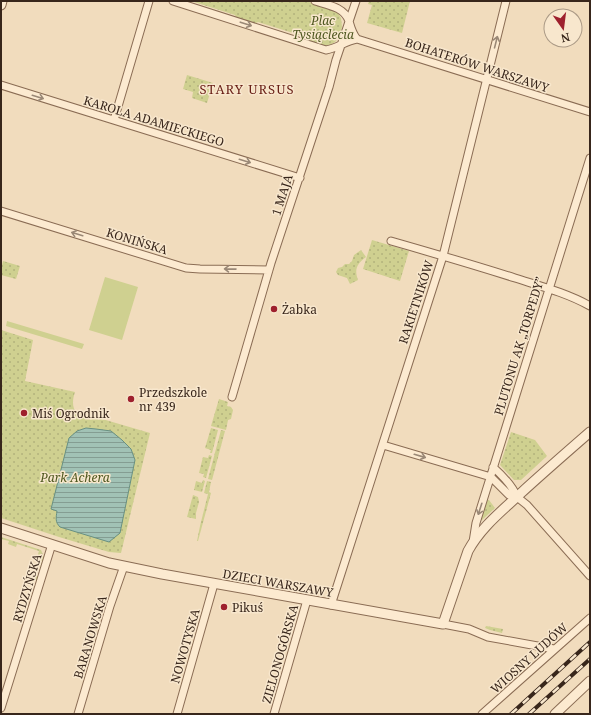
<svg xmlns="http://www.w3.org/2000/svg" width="591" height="715" font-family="'Noto Serif',serif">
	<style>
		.green { fill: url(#green-dots) }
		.pitch { fill: #cfd090 }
		.water { fill: url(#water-rules); stroke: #689082 }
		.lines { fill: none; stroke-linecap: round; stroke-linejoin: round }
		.minor-casing { stroke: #8a6c54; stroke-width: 9 }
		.tertiary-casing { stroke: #8a6c54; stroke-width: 11 }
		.minor { stroke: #fcead0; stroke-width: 7 }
		.tertiary { stroke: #fcead0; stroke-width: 9 }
		.rail-casing { stroke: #38261b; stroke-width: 4 }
		.rail { stroke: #f8e7cd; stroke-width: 2.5; stroke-dasharray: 8; stroke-linecap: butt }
		.oneway { stroke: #9a8876 }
		.poi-dot { fill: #9e202d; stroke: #f8e7cd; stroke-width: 1.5 }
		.labels { text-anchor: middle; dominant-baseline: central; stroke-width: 3; stroke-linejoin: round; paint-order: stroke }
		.park-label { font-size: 12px; font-style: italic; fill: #4e571f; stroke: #f8e7cd }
		.street-label { font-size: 12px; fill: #38261b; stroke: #f8e7cd }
		.poi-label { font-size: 12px; fill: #38261b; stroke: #f8e7cd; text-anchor: start }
		.neighbourhood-label { font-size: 13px; letter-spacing: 1px; fill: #691f16; stroke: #f8e7cd }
	</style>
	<defs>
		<pattern id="green-dots" width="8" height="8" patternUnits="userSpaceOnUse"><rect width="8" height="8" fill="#cfd090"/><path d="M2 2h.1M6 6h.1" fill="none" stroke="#b2b27c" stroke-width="1.8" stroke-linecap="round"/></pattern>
		<pattern id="water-rules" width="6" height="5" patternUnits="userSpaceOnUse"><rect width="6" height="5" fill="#a1c2b5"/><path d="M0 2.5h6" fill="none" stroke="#849d92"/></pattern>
	</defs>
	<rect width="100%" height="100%" fill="#f1dcbd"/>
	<path class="green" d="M 191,1 L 306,1 L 332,9 L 338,13 L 341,18 L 342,27 L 339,37 L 335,42 L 330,45 L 324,46 L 311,42 L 309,38 L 258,22 L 254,24 L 237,19 L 235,15 Z
		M 369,1 L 410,1 L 402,33 L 367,23 L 372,5 L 368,4 Z
		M 187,75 L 213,83 L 207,103 L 192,98 L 193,92 L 183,89 Z
		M 372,240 L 409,251 L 400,281 L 363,269 Z
		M 361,250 L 366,257 C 357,264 354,269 358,280 L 350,284 L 347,278 L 338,275 L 336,272 L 338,268 L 342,267 L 345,264 L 349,264 L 352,261 L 354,255 Z
		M 3,261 L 20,266 L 16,279 L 1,275 L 1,269 Z
		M 1,330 L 33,340 L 25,381 L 75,392 C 70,406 74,419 92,416 L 150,433 L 121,553 L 109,552 L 59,537 L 1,518 Z
		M 219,399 L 228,402 L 227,406 L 231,407 L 233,410 L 231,419 L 228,420 L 226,430 L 211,426 Z
		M 211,428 L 218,430 L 212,453 L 210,453 L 211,450 L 205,448 Z
		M 221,430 L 225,431 L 212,480 L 208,479 Z
		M 511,432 L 535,440 L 547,456 L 521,480 L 514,480 L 500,465 Z
		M 209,455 L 212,456 L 206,478 L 203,477 L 204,474 L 199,473 L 203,457 L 208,458 Z
		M 203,480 L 205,481 L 202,492 L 194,490 L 196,481 L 202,483 Z
		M 207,481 L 211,482 L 209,492 L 211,493 L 198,541 L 197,541 L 200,526 L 208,494 L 204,493 Z
		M 193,495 L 198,497 L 199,502 L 196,513 L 196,519 L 187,517 Z
		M 486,500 L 489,500 L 495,508 L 482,520 L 480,521 Z
		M 1,537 L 41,550 L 44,557 L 37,581 L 35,580 L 34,577 L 35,575 L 38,576 L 42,561 L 39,560 L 38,554 L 39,551 L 17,544 L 16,547 L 8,544 L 9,541 L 1,539 Z
		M 486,626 L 503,629 L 502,633 L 490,630 L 485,628 Z"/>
	<path class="pitch" d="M 105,277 L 138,287 L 122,340 L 89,330 Z
		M 7,321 L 84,344 L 82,349 L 6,326 Z"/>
	<path class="water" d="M 86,428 L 96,429 L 111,431 L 122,440 L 131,449 L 135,460 L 120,533 L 109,542 L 60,527 C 55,522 56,518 57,511 L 51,509 L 69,438 L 77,431 Z"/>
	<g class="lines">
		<defs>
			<path id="minor" d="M 173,1 L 326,50 C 338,48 345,41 357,39 L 590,112
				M 315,1 C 328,5 344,7 349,21 C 351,28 352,33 357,39
				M 1,85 L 300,178
				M 114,120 L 149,1
				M 1,211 L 186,268 L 200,269 L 269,270
				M 391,241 C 433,253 474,265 515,278 C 540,286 567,293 590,306
				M 232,397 L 271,263 L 329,87 L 336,60 L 356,1
				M 383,445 L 491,477 L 509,495 L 517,497 L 527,505 L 590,576
				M 493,467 C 503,476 512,485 517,497
				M 473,542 L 476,523 L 590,158
				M 331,605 L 443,256 L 506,1
				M 443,624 L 469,629 L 488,637 L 554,649
				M 1,708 L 52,544
				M 78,714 L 110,606 L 124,566
				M 177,714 L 214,584
				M 274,714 L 307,600
				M 482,714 L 590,618"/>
			<path id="tertiary" d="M 1,5 L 2,1
				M 1,528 L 109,563 L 162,574 L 443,624 L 468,551 C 481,527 502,511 521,493 C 544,472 567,452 590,432
				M 555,714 L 590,681"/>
		</defs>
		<use href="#minor" class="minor-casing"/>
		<use href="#tertiary" class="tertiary-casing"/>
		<use href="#minor" class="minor"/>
		<use href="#tertiary" class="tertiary"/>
		<defs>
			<path id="rail" d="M 511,714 L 590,642
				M 529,714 L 590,659"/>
		</defs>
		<use href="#rail" class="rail-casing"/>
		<use href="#rail" class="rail"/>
	</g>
	<defs><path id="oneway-shaft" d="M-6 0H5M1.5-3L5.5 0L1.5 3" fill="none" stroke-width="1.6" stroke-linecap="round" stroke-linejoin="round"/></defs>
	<g class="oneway">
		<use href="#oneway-shaft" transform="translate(246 24) rotate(18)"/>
		<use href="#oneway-shaft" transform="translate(496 42) rotate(-76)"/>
		<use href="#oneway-shaft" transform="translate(38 97) rotate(17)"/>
		<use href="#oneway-shaft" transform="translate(245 161) rotate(17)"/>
		<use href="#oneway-shaft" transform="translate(77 234) rotate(-163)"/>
		<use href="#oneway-shaft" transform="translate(230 269) rotate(-179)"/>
		<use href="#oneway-shaft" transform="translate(420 456) rotate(16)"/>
		<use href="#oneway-shaft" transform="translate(480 509) rotate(108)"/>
	</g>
	<g class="poi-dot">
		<circle cx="274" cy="309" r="4"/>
		<circle cx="131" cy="399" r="4"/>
		<circle cx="24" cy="413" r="4"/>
		<circle cx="224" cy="607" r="4"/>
	</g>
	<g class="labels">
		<g class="park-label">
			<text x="323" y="20">Plac<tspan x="323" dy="14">Tysiąclecia</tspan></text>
			<text x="75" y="477">Park Achera</text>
		</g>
		<g class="street-label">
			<text transform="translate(477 65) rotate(18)">BOHATERÓW WARSZAWY</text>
			<text transform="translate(154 121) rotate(17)">KAROLA ADAMIECKIEGO</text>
			<text transform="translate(282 195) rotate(-72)">1 MAJA</text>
			<text transform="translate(137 241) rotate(17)">KONIŃSKA</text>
			<text transform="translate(416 302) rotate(-72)">RAKIETNIKÓW</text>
			<text transform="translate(519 346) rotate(-73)">PLUTONU AK „TORPEDY”</text>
			<text transform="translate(278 583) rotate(10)">DZIECI WARSZAWY</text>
			<text transform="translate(27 588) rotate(-73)">RYDZYŃSKA</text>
			<text transform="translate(90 637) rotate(-73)">BARANOWSKA</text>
			<text transform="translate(185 646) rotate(-74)">NOWOTYSKA</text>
			<text transform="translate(280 654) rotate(-74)">ZIELONOGÓRSKA</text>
			<text transform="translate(529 658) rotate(-42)">WIOSNY LUDÓW</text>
		</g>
		<g class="poi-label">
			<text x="282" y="309">Żabka</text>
			<text x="139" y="392">Przedszkole<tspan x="139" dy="14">nr 439</tspan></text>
			<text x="32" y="413">Miś Ogrodnik</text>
			<text x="232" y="607">Pikuś</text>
		</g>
		<g class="neighbourhood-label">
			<text x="247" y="89">STARY URSUS</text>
		</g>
	</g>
	<rect width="591" height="715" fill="none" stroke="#38261b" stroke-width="4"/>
	<g transform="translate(563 28) rotate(166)"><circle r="19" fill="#f8e7cd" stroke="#ab9a86"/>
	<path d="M0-3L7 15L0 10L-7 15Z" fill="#9e202d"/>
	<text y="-6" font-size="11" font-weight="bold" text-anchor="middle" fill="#38261b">N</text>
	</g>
</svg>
